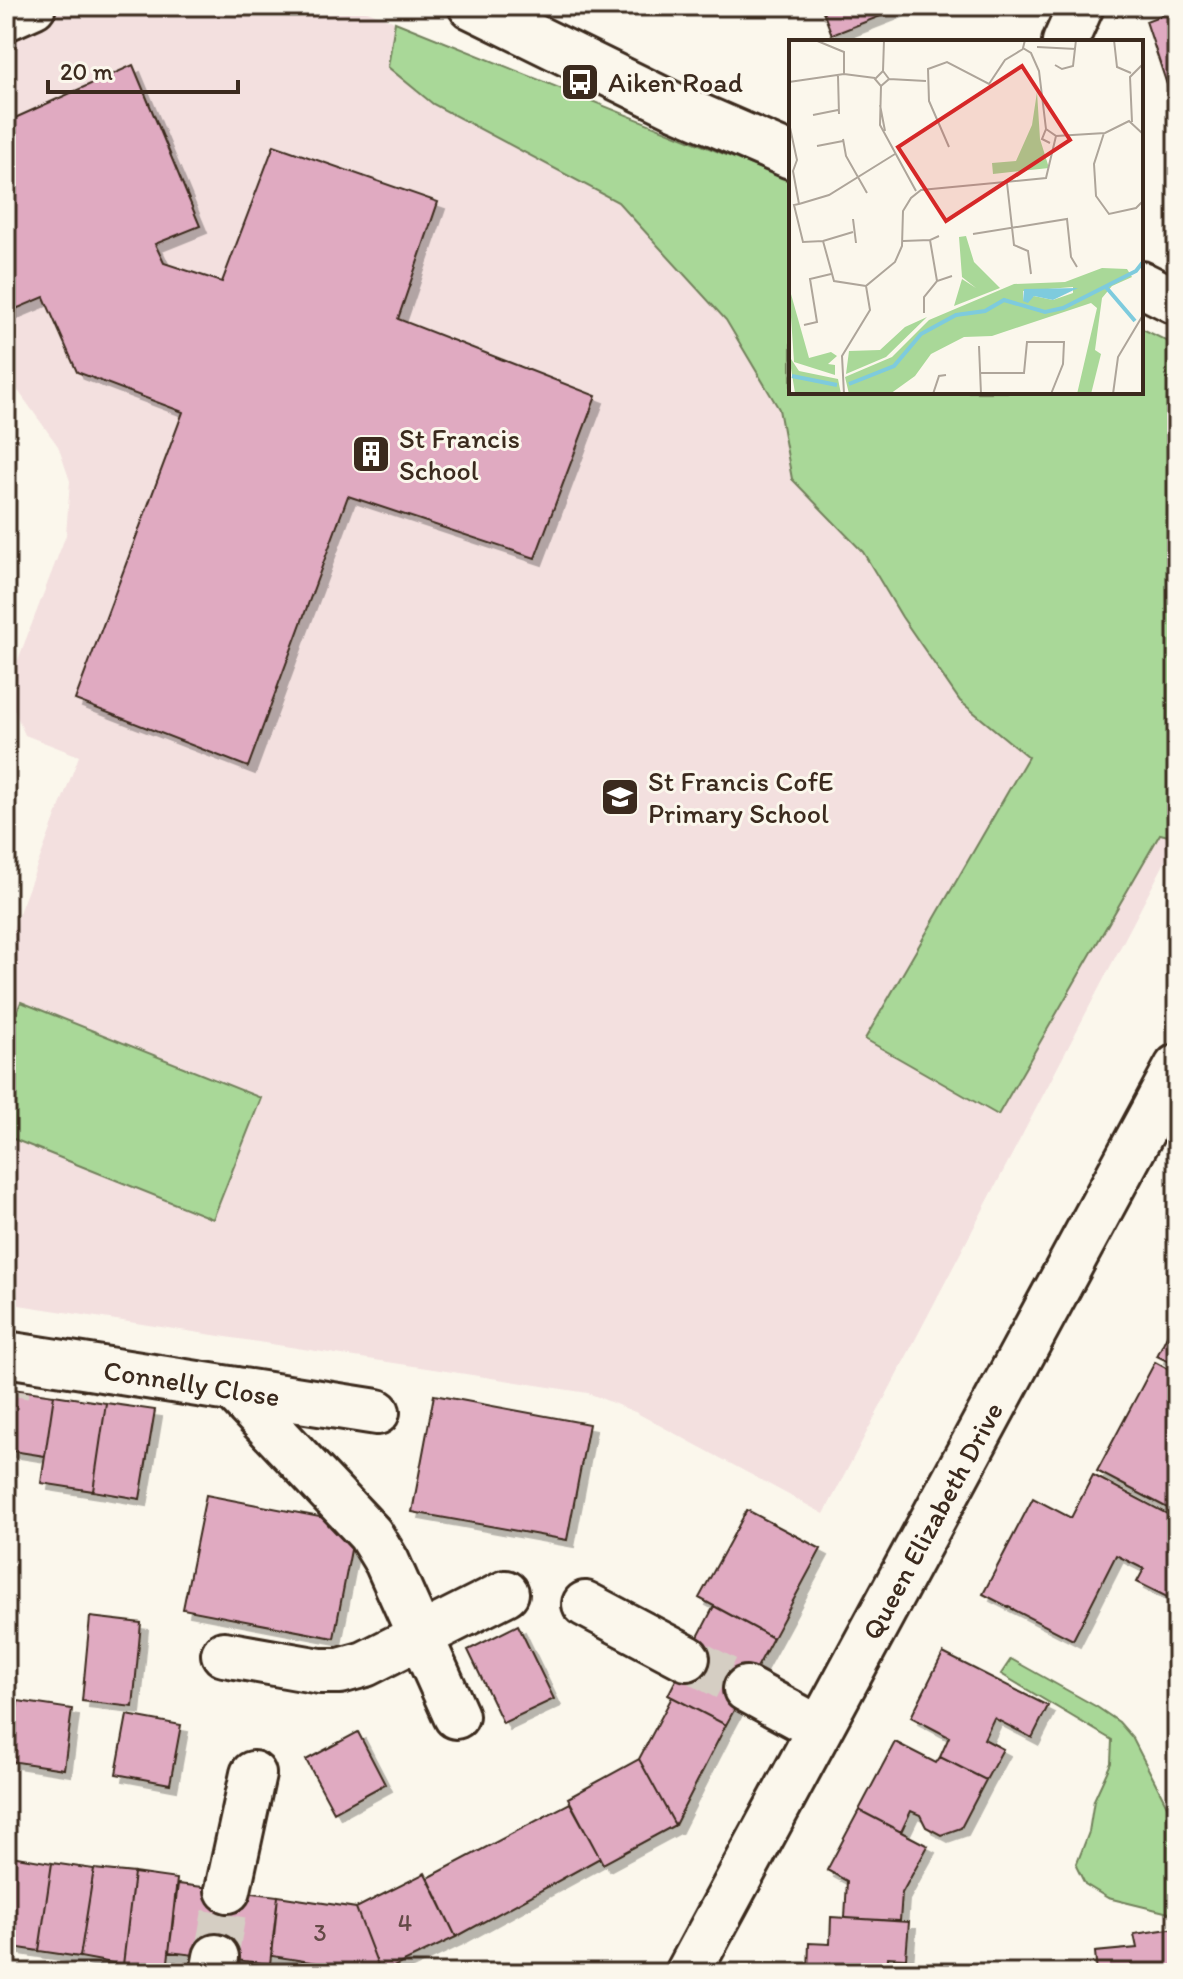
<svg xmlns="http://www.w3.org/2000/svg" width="1183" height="1979" font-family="Itim,sans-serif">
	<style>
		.built { fill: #f3e0df }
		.green { fill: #a9d898; stroke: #72815b; stroke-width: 2 }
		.building { fill: #e0aac1; stroke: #3b2a1e; stroke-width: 2; filter: url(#shadow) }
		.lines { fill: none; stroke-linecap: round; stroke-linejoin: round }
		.minor-tunnel { stroke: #d5cec3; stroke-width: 44; stroke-dasharray: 44 22; stroke-linecap: butt }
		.minor-casing { stroke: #3b2a1e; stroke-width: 50 }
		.minor { stroke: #fbf7ec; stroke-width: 44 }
		.labels { text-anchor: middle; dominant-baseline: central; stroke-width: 6; stroke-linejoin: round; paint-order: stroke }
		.number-label { font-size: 24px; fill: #644a47 }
		.poi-label { font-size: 28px; fill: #3b2a1e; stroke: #fbf7ec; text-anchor: start }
		.street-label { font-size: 28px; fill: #3b2a1e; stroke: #fbf7ec }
		.inset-river { fill: none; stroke: #7ecbdd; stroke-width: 4 }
		.inset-road { fill: none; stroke: #aea59a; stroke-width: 2 }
		.view { fill: #d62828; fill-opacity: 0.15; stroke: #d62828; stroke-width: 4 }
		.inset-edge { fill: none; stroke: #3b2a1e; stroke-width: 4 }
	</style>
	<defs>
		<filter id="shadow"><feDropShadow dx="7" dy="7" stdDeviation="0" flood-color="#0004"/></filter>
	</defs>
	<rect width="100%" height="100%" fill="#fbf7ec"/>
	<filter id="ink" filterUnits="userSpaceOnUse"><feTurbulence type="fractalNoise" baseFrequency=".0125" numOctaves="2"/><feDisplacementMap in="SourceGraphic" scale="16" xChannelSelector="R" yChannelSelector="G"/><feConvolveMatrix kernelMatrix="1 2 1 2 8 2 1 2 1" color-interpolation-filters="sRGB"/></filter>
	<g filter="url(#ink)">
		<path class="built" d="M 6,6 L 355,6 L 791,181 L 791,392 L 1141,392 L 1141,328 L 1177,346 L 1177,839 L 824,1514 L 635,1412 L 588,1393 L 6,1303 L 6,947 L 79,756 L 25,735 L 6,691 L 66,535 L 70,481 L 58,446 L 6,374 Z"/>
		<path class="green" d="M 395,22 L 791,181 L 791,392 L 1141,392 L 1141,328 L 1177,346 L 1177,838 L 1160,834 L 998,1115 L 865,1039 L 1028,757 L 960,701 L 902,617 L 863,552 L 792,479 L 779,409 L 726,320 L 618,202 L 433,104 L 388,67 Z
			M 21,1002 L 261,1098 L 213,1219 L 6,1136 L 6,1039 Z
			M 1011,1659 L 1097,1707 L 1119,1722 L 1132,1737 L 1177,1825 L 1177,1915 L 1108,1898 L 1085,1884 L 1076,1866 L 1089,1832 L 1094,1800 L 1111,1763 L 1112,1740 L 1001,1674 Z"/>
		<path class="building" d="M 821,6 L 906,6 L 832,35 Z
			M 1177,6 L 1177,115 L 1146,21 L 1162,15 L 1159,7 Z
			M 133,65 L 200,226 L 155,244 L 164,263 L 222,282 L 274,145 L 438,202 L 398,319 L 596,396 L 535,558 L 348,496 L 248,767 L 75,700 L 183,412 L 77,372 L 44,297 L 11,311 L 6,299 L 6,122 Z
			M 1177,1315 L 1177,1366 L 1157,1356 Z
			M 1155,1362 L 1177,1374 L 1177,1513 L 1097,1471 Z
			M 6,1388 L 54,1395 L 45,1456 L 6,1450 Z
			M 54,1395 L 106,1403 L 93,1491 L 41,1483 Z
			M 434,1395 L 589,1424 L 567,1540 L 412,1512 Z
			M 106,1403 L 155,1410 L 140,1499 L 93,1491 Z
			M 1093,1475 L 1177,1519 L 1177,1587 L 1171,1599 L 1137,1582 L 1144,1569 L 1116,1555 L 1073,1640 L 983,1594 L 1033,1498 L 1071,1518 Z
			M 206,1495 L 356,1524 L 334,1638 L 183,1609 Z
			M 747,1510 L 821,1549 L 773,1638 L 699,1598 Z
			M 714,1606 L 773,1638 L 726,1725 L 668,1695 Z
			M 90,1617 L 141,1623 L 133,1707 L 82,1701 Z
			M 518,1625 L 554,1699 L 503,1723 L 468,1650 Z
			M 943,1653 L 1048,1706 L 1032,1738 L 994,1718 L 984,1739 L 1003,1749 L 986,1780 L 940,1757 L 949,1737 L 911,1717 Z
			M 672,1697 L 726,1725 L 675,1825 L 639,1759 Z
			M 18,1701 L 72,1709 L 64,1769 L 10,1761 Z
			M 127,1715 L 181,1725 L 170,1784 L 116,1774 Z
			M 358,1732 L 385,1784 L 334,1812 L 306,1760 Z
			M 895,1742 L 936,1763 L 940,1757 L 986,1780 L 961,1828 L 941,1835 L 926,1827 L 920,1815 L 911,1811 L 901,1832 L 859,1810 Z
			M 639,1759 L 675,1825 L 603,1864 L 568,1798 Z
			M 570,1803 L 600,1858 L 456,1937 L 428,1878 Z
			M 859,1810 L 928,1846 L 902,1893 L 900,1921 L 845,1918 L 847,1881 L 827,1870 Z
			M 11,1856 L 52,1863 L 39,1951 L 6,1946 L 6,1891 Z
			M 52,1863 L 94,1869 L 80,1957 L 39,1951 Z
			M 94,1869 L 134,1873 L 123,1965 L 80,1957 Z
			M 134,1873 L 177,1879 L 167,1971 L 123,1965 Z
			M 425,1873 L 456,1937 L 381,1973 L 356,1908 Z
			M 178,1884 L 278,1896 L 270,1964 L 169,1952 Z
			M 278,1896 L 356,1908 L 381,1973 L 272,1956 Z
			M 831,1917 L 909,1922 L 906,1958 L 888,1957 L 887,1973 L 808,1973 L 809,1943 L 830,1944 Z
			M 1177,1928 L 1177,1973 L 1097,1973 L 1095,1952 L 1137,1948 L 1134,1934 Z"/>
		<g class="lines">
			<path class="minor-tunnel" d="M 6,1395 L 7,1389
				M 687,1658 L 746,1689
				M 216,1957 L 228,1890"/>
			<defs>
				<g id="minor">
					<path d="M 471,6 L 675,106 L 791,156"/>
					<path d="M 6,18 L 33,6"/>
					<path d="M 1065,42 L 1081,6"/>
					<path d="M 1141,284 L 1177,302"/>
					<path id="s1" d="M 6,1354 L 377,1412"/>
					<path d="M 234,1390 L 370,1534 L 387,1562 L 456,1716"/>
					<path d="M 585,1604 L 687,1658"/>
					<path d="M 224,1654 L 320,1671 L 340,1671 L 365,1664 L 506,1593"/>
					<path d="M 746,1689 L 818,1728"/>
					<path d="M 228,1890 L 253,1774"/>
					<path d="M 213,1973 L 216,1957"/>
					<path id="s2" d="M 688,1973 L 1177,1067"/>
				</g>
			</defs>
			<use href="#minor" class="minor-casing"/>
			<use href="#minor" class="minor"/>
		</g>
	</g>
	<defs>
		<symbol id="bus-square" viewBox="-11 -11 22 22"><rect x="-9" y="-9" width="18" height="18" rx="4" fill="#3b2a1e" stroke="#fbf7ec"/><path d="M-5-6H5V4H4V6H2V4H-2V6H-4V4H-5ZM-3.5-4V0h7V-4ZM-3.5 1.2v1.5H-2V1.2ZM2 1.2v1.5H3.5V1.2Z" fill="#fff"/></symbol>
		<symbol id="building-square" viewBox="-11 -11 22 22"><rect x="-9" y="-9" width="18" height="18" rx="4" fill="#3b2a1e" stroke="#fbf7ec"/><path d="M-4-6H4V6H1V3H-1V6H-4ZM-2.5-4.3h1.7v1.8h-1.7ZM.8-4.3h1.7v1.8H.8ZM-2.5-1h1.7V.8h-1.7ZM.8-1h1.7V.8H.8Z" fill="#fff"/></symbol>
		<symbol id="school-square" viewBox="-11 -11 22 22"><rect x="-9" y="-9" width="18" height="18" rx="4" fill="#3b2a1e" stroke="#fbf7ec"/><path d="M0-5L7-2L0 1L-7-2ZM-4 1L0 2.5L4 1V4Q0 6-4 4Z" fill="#fff"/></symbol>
	</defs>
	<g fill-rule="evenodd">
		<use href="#bus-square" x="558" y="60" width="44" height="44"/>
		<use href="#building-square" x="349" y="432" width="44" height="44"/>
		<use href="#school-square" x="598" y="775" width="44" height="44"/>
	</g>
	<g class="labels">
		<g class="number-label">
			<text x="405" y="1922">4</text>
			<text x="320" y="1932">3</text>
		</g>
		<g class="poi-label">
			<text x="608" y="82">Aiken Road</text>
			<text x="399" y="438">St Francis<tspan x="399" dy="32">School</tspan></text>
			<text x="648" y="781">St Francis CofE<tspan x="648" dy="32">Primary School</tspan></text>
		</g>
		<g class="street-label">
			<text stroke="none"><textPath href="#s1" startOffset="188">Connelly Close</textPath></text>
			<text stroke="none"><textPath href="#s2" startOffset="514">Queen Elizabeth Drive</textPath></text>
		</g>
	</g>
	<g transform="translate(789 40)">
		<rect width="354" height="354" fill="#fbf7ec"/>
		<path d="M 248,52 L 251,99 L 260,128 L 204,134 L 203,123 L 227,121 L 243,85 ZM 177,196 L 185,222 L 211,248 L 165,266 L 173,239 L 187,248 L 173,237 L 170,197 ZM 313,228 L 338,229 L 343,237 L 323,246 L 313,258 L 306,310 L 312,314 L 302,354 L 288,354 L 308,268 L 302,263 L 203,296 L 175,297 L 142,314 L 126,336 L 101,354 L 60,354 L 56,337 L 103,317 L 140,280 L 225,244 L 276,242 ZM 284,247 L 284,253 L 264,260 L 245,256 L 234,261 L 234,251 ZM 0,247 L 20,318 L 42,312 L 48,316 L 39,324 L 46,325 L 46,335 L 5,322 ZM 138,277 L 97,317 L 57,334 L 60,311 L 91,310 L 116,287 ZM 0,316 L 10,331 L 49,339 L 52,354 L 6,353 Z" fill="#a9d898" fill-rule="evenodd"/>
		<path d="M 289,248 L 264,260 L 245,256 L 239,263 L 234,261 L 235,249 Z" fill="#7ecbdd"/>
		<path class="inset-river" d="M 316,246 L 346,281M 3,336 L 48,345M 60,344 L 105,326 L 132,294 L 167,275 L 196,271 L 215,260 L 256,272 L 274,268 L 347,231 L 354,222"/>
		<path class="inset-road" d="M 26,0 L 55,12 L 55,34M 236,0 L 234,8 L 242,13 L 250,31 L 257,89 L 253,99 L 261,103M 325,0 L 328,27 L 342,33M 248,7 L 287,9M 266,25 L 273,29 L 284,26 L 287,0M 94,31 L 86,39 L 92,46 L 91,85 L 127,151M 49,36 L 50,74M 100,39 L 137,41M 0,42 L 55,34 L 86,38M 92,46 L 100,39 L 94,31 L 95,0M 91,65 L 96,91M 24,75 L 49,70M 343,82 L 341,37 L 354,24M 0,83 L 8,120 L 4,131 L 10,164 L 5,165 L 14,202 L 34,201 L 45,241 L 77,246M 315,93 L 305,124 L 307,156 L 320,174 L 347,168 L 354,161M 267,96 L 316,93 L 340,81 L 354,94M 54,99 L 57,116 L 78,153M 28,106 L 54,101M 160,107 L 140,61 L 139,29 L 158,22 L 200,44 L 216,20 L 234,9M 218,143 L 225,205 L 239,211 L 242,234M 10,164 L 40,155 L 106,114M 64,179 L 67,203M 184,194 L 278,179 L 282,217 L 288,227M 34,201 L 64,192M 114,201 L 141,200M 148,241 L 141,200 L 150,196M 135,273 L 135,257 L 148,241 L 163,236M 15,285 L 28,282 L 21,239 L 42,234M 190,306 L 192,354M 191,333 L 235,333 L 238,302 L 275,302 L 274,324 L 262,354M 55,354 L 53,316 L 81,270 L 77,246 L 106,222 L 113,206 L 114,171 L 122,158 L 132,150 L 257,138 L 267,96 L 257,89M 144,354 L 150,336 L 157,335M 324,354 L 329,317 L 354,275"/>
		<path class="view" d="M 233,26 L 281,100 L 157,181 L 109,107 Z"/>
		<rect width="354" height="354" class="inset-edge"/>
	</g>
	<rect width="1183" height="1979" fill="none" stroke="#fbf7ec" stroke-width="32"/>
	<rect x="16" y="16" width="1151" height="1947" fill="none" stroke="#3b2a1e" stroke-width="3" filter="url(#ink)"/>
	<path d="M48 80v12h190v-12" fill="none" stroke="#3b2a1e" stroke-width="4"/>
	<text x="60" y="80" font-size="24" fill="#3b2a1e" stroke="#fbf7ec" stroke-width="6" paint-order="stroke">20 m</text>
</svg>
